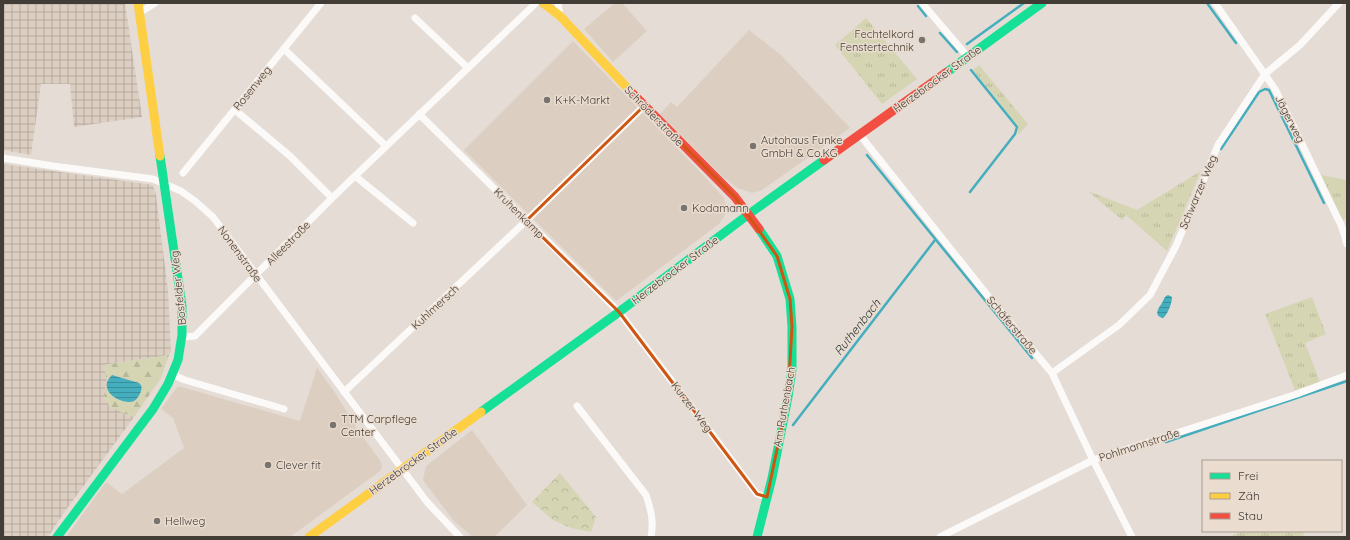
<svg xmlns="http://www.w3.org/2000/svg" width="1350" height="540" font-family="Quicksand,sans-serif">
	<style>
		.built { fill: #dccfc2 }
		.industrial { fill: url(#industrial-grid) }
		.grass { fill: url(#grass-tufts) }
		.forest { fill: url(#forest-firs) }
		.park { fill: url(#park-crowns) }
		.water { fill: url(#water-rules) }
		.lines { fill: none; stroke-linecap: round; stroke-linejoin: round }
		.stream { stroke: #45aebe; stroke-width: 2.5 }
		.street { stroke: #fbfaf9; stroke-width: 7 }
		.fast { stroke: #16e098; stroke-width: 9 }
		.slow { stroke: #ffcf43; stroke-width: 9 }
		.jam { stroke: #f24e42; stroke-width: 9 }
		.marked { fill: none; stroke: #cf5512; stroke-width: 3; stroke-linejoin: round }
		.poi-dot { fill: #7b746e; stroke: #eadccf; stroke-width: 1.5 }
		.labels { text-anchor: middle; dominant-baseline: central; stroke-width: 3; stroke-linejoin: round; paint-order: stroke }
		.poi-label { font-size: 11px; fill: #423c37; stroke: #eadccf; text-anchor: start }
		.street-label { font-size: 11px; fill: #423c37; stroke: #eadccf }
		.water-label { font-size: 12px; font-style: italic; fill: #1d3237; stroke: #eadccf }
	</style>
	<defs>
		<pattern id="industrial-grid" width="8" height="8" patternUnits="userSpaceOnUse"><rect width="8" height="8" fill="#dccfc2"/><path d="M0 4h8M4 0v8" fill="none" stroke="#b4a99e"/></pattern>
		<pattern id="grass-tufts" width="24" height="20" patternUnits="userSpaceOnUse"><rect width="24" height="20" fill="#d5d5b4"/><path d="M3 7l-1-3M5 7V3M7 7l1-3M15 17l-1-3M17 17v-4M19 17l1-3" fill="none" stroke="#b8b89b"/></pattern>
		<pattern id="forest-firs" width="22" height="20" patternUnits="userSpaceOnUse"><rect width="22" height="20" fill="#d5d5b4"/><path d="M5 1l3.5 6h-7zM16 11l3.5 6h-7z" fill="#b8b89b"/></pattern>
		<pattern id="park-crowns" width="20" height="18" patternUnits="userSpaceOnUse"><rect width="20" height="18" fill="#d5d5b4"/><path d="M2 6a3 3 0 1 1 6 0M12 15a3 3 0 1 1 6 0" fill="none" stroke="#b8b89b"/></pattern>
		<pattern id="water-rules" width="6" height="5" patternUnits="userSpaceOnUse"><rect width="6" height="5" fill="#45aebe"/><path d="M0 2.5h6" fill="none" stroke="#3b8f9b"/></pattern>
	</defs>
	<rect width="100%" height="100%" fill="#e4dcd5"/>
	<path class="built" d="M 615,3 L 622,3 L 647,31 L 613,62 L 584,29 Z
		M 749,30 L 781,55 L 850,128 L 762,190 L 752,193 L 737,188 L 723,177 L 660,114 L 671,102 L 677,107 Z
		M 573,41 L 704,176 L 723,197 L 727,207 L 725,215 L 719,224 L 616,301 L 464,150 Z
		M 317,368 L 336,394 L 356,427 L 381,462 L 382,468 L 380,471 L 290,537 L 66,537 L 106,482 L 122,494 L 184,448 L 173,418 L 161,409 L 178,386 L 300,421 Z
		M 472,430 L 527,505 L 494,537 L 473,537 L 454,521 L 423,480 L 426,466 Z"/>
	<path class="industrial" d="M 3,3 L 125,3 L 142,117 L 74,127 L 70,84 L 41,84 L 31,155 L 3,150 Z
		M 3,164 L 153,185 L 156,195 L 168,290 L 171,352 L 169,355 L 104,365 L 107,381 L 104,396 L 110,407 L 134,417 L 63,514 L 48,537 L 3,537 Z"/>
	<path class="grass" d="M 866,18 L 917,79 L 882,104 L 835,45 Z
		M 979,65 L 1028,124 L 1018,135 L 1018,126 L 973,70 Z
		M 1201,171 L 1167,251 L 1126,215 L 1122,220 L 1088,191 L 1137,210 Z
		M 1321,175 L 1347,180 L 1347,218 L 1343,220 Z
		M 1312,297 L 1326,334 L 1305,343 L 1320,382 L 1295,390 L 1265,314 Z
		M 1244,531 L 1303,531 L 1304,537 L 1227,537 Z"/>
	<path class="forest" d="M 169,355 L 161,378 L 134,417 L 110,407 L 104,396 L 107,381 L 104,365 Z"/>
	<path class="park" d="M 560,473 L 596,517 L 591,532 L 571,528 L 553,520 L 532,502 Z"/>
	<path class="water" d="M 1168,295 L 1172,297 C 1172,303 1168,314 1163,318 C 1153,315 1158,309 1162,303 C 1164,299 1164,297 1168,295 Z
		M 112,375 L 139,383 C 142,386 142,387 141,391 C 140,395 137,399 134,401 C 123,406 95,391 112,375 Z"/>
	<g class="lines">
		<path class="stream" d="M 1207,3 L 1236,43
			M 918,6 L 926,16
			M 940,33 L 957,52
			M 967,44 L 1024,3
			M 1221,149 L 1259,92 L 1265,89 L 1269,90 L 1324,203
			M 867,155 L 1032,358
			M 970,192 L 1015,134 L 1017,127 L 971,70
			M 793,425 L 935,240
			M 1166,442 L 1347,381"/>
		<path class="street" d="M 558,3 L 560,16
			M 922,3 L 968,57
			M 1215,3 L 1275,89 L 1293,125 L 1337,217 C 1344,228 1343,233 1347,244
			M 139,12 L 144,10 L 155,3
			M 415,18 L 468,68
			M 284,49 L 386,146
			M 235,110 L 290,156 L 332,198
			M 419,114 L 619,312 L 700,418 L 757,494 L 767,497
			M 860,135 L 996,306 L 1052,373 L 1093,460 L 1132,537
			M 3,158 L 53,166 L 153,179 L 181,191 L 195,201 L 213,217 L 427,502 L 460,537
			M 183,173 L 321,3
			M 355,176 L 413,223
			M 183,337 L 195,336 L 332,198 L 536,3
			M 1052,373 L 1119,325 L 1150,295 L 1176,246 L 1218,145 L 1265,74 L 1300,45 L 1339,3
			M 173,375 L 185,380 L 284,409
			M 344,392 L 526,221 L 644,106
			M 577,406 L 646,495 C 651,510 654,521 651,537
			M 940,537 L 1093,460 L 1297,394 L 1347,375"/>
		<path class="fast" d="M 947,72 L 1042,3
			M 481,412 L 619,312 L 749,214 L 824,160
			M 57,537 L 153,409 L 168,384 L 178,360 L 182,335 L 182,306 L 160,156
			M 757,537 L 772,478 L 788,397 L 792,369 L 792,327 L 790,299 L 777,256 L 759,229"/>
		<path class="slow" d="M 138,3 L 160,156
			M 543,3 L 560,16 L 633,94
			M 309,537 L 481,412"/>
		<path class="jam" d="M 633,94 L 735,197 L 759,229
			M 824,160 L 947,72"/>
	</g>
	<path class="marked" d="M 644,106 L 735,197 L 777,256 L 790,299 L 792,327 L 788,397 L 767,497 L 757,494 L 619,312 L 526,221 Z"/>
	<g class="poi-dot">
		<circle cx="922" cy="40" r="4"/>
		<circle cx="547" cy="100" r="4"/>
		<circle cx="753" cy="146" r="4"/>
		<circle cx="684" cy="208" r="4"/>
		<circle cx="333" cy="425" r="4"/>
		<circle cx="268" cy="465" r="4"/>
		<circle cx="157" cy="521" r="4"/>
	</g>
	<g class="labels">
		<g class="poi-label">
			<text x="914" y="34" text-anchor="end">Fechtelkord<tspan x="914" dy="13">Fenstertechnik</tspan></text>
			<text x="555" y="100">K+K-Markt</text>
			<text x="761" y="140">Autohaus Funke<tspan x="761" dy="13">GmbH &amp; Co.KG</tspan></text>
			<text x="692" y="208">Kodamann</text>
			<text x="341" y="419">TTM Carpflege<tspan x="341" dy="13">Center</tspan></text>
			<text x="276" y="465">Clever fit</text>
			<text x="165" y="521">Hellweg</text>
		</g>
		<g class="street-label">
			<text transform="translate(937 79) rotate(-36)">Herzebrocker Straße</text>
			<text transform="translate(252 88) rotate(-51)">Rosenweg</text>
			<text transform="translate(654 116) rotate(46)">Schröderstraße</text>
			<text transform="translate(1290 119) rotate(63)">Jägerweg</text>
			<text transform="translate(1198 192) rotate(-67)">Schwarzer Weg</text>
			<text transform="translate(519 213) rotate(45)">Kruhenkamp</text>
			<text transform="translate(288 243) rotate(-45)">Alleestraße</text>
			<text transform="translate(240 254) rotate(54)">Nonenstraße</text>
			<text transform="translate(675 270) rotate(-37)">Herzebrocker Straße</text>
			<text transform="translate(178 288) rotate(-96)">Bosfelder Weg</text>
			<text transform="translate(435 307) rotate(-43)">Kuhlmersch</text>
			<text transform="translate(1012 325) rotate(50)">Schäferstraße</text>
			<text transform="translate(692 407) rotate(53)">Kurzer Weg</text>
			<text transform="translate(784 407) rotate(-80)">Am Ruthenbach</text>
			<text transform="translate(1139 445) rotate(-18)">Pohlmannstraße</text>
			<text transform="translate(413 461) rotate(-36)">Herzebrocker Straße</text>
		</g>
		<g class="water-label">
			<text transform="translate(857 327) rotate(-52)">Ruthenbach</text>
		</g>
	</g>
	<rect width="1350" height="540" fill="none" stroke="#423c37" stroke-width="8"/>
	<rect x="1202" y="460" width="140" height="72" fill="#eadccf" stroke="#a79c92"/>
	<rect x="1210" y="473" width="20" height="6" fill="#16e098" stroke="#a79c92"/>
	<text x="1238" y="480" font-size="12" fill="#423c37">Frei</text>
	<rect x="1210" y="493" width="20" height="6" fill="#ffcf43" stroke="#a79c92"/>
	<text x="1238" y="500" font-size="12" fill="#423c37">Zäh</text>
	<rect x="1210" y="513" width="20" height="6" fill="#f24e42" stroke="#a79c92"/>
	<text x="1238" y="520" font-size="12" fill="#423c37">Stau</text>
</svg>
